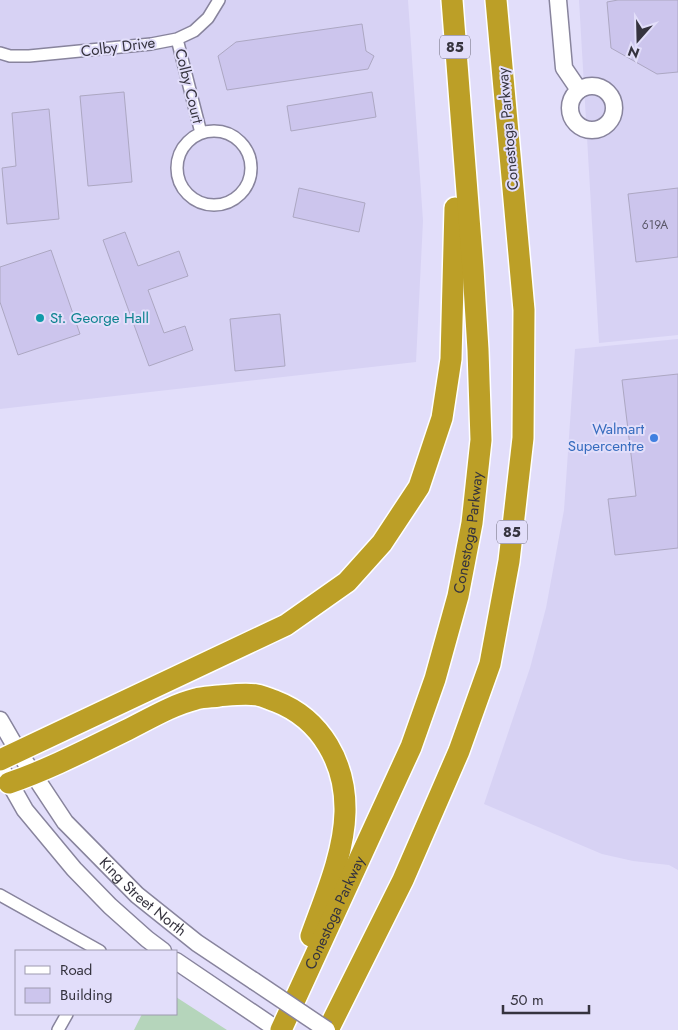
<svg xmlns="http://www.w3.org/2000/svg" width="678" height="1030" font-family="Jost,sans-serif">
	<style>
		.built { fill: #d7d2f4 }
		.green { fill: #b5d5bb }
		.building { fill: #ccc5ed; stroke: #aca7c2 }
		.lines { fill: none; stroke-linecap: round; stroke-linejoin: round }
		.street-casing { stroke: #88849d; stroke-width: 14 }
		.secondary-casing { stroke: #88849d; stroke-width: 19 }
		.highway-casing { stroke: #fff; stroke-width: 24 }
		.street { stroke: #fff; stroke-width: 11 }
		.secondary { stroke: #fff; stroke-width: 16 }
		.highway { stroke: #bc9f27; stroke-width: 21 }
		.secondary-bridge-casing { stroke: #88849d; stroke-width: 19; stroke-linecap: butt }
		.secondary-bridge { stroke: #fff; stroke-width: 16 }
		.culture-dot { fill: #0f9aa8; stroke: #e2defa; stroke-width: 2 }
		.shop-dot { fill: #3f7fe0; stroke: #e2defa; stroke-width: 2 }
		.labels { text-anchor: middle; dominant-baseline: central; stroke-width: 4; stroke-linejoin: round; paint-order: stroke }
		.number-label { font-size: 12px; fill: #5b586a }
		.shield { fill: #e2defa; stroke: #696676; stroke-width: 1 }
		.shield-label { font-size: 14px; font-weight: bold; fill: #35333e }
		.street-label { font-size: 15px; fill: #35333e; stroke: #e2defa }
		.culture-label { font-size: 15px; fill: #0d838f; stroke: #e2defa; text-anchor: start }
		.shop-label { font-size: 15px; fill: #366cbe; stroke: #e2defa; text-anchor: end }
	</style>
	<rect width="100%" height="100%" fill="#e2defa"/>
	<path class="built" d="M 0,0 L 408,0 L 423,221 L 416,362 L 0,409 Z
		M 579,0 L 678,0 L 678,335 L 599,343 Z
		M 678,339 L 678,870 L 669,865 L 633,861 L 602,854 L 484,804 L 530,668 L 546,608 L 564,510 L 575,349 Z"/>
	<path class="green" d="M 176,997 L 227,1030 L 134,1030 L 142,1014 L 176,1014 Z"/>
	<path class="building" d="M 618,0 L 678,0 L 678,72 L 657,74 L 611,48 L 607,2 Z
		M 362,24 L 366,51 L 374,56 L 368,69 L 227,90 L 218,56 L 236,42 Z
		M 124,92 L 132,182 L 88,186 L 80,96 Z
		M 372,92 L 376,117 L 291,131 L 287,106 Z
		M 49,109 L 59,219 L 7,224 L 2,168 L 16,166 L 12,113 Z
		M 299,188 L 365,203 L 359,232 L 293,217 Z
		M 678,188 L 678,257 L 636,262 L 628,194 Z
		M 125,232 L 138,266 L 179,251 L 188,276 L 148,290 L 164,333 L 185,326 L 193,350 L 149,366 L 103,240 Z
		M 51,250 L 80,334 L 18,355 L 0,302 L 0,267 Z
		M 280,314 L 285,366 L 235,371 L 230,319 Z
		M 678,374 L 678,548 L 615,555 L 608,499 L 636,496 L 622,380 Z"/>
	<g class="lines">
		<defs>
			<path id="street" d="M 177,39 L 201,133
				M 0,53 L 10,56 L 29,56 L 151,44 L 177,39 L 194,31 L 208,18 L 219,0
				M177 168a37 37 0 1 1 74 0a37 37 0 1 1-74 0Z
				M 0,895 L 100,951
				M 58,1030 L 67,1014"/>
			<g id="secondary">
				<path d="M 558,0 L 564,68 L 579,90"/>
				<circle cx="592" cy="108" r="22"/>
				<path id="s1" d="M 0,720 L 18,751 L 65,822 L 137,895 L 197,943 L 254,981"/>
				<path d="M 0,766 L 25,810 L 74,869 L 110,906 L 147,939 L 163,951"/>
				<path d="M 176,961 L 278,1030"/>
			</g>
			<g id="highway">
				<path d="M 0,760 L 286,625 L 347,582 L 382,543 L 419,487 L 442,418 L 451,359 L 455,208"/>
				<path d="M 9,783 C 50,769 88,749 127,730 C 149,719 172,705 196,699 C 203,697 212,697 219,696 C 231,695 245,693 257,695 C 263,696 269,699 275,701 C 322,719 346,764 345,812 C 344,854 325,897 311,936"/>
				<path id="s2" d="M 281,1030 L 411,747 L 435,679 L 458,596 L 472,523 L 481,440 L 478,350 L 473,269 L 452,0"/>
				<path d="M 328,1030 L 403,880 L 459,751 L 490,664 L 509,561 L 523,438 L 524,310 L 496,0"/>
			</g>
		</defs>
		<use href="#street" class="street-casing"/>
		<use href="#secondary" class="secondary-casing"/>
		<use href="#highway" class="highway-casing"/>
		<use href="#street" class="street"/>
		<use href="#secondary" class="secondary"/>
		<use href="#highway" class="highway"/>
		<defs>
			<path id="secondary-bridge" d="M 254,981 L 327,1030"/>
		</defs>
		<use href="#secondary-bridge" class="secondary-bridge-casing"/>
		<use href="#secondary-bridge" class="secondary-bridge"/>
	</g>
	<circle class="culture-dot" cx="40" cy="318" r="5"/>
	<circle class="shop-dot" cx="654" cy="438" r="5"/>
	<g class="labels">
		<g class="number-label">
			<text x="655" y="225">619A</text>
		</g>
		<g class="shield">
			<rect x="440" y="35.5" width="30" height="23" rx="4"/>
			<rect x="497" y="520.5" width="30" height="23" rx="4"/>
		</g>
		<g class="shield-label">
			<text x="455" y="47">85</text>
			<text x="512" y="532">85</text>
		</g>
		<g class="street-label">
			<text transform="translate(118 47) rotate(-7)">Colby Drive</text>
			<text transform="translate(189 86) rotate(76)">Colby Court</text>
			<text transform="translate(508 129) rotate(-95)">Conestoga Parkway</text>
			<text stroke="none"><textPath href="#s2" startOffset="534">Conestoga Parkway</textPath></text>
			<text stroke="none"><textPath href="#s1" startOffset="229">King Street North</textPath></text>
			<text stroke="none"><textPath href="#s2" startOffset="129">Conestoga Parkway</textPath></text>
		</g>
		<g class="culture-label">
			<text x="50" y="318">St. George Hall</text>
		</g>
		<g class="shop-label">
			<text x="644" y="429">Walmart<tspan x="644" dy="17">Supercentre</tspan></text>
		</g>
	</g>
	<rect x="15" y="950" width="162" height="65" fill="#e2defa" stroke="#9d9aaf"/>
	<rect x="25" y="966" width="25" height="8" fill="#ffffff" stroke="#9d9aaf"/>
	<text x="60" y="975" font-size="15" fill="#35333e">Road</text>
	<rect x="25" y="988" width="25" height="15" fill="#ccc5ed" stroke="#9d9aaf"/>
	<text x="60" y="1000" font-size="15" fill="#35333e">Building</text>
	<g transform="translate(638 40) rotate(200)" stroke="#e2defa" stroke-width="4" paint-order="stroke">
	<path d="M0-4L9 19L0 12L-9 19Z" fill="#35333e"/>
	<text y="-8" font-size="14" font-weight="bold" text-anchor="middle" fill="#35333e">N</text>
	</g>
	<path d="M503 1005v8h86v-8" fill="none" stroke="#35333e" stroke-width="2.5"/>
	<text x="510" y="1005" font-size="15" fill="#35333e" stroke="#e2defa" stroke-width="4" paint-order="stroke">50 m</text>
</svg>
